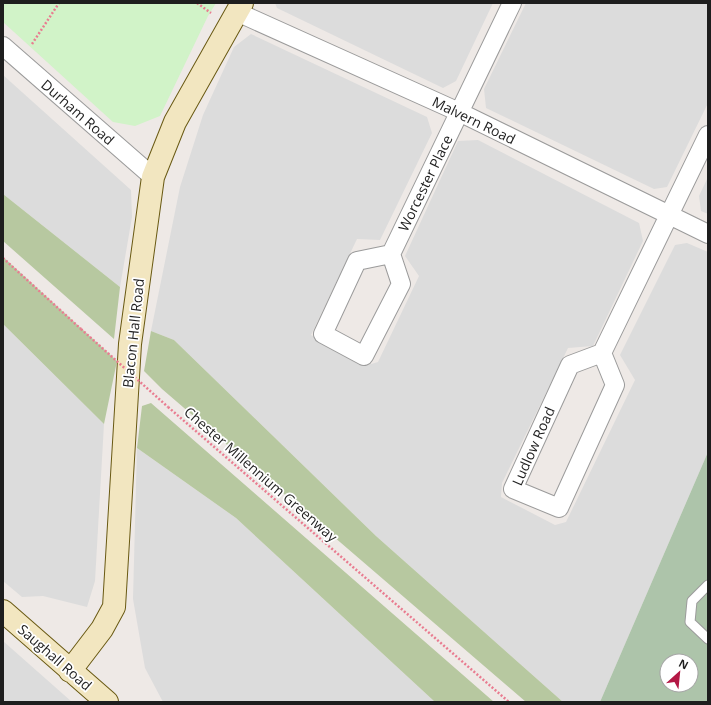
<svg xmlns="http://www.w3.org/2000/svg" width="711" height="705" font-family="'Open Sans',sans-serif">
	<style>
		.residential { fill: #dcdcdc }
		.forest { fill: #b7c8a0 }
		.cemetery { fill: #adc4aa; fill-rule: evenodd }
		.park { fill: #d1f3c8 }
		.lines { fill: none; stroke-linecap: round; stroke-linejoin: round }
		.lane-casing { stroke: #9b9b9b; stroke-width: 11 }
		.street-casing { stroke: #9b9b9b; stroke-width: 20 }
		.secondary-casing { stroke: #695912; stroke-width: 24 }
		.path { stroke: #e97c90; stroke-width: 2.5; stroke-dasharray: 2 2; stroke-linecap: butt }
		.lane { stroke: #fff; stroke-width: 9 }
		.street { stroke: #fff; stroke-width: 18 }
		.secondary { stroke: #f2e6c0; stroke-width: 22 }
		.path-bridge { stroke: #e97c90; stroke-width: 2.5; stroke-dasharray: 2 2; stroke-linecap: butt }
		.labels { text-anchor: middle; dominant-baseline: central; stroke-width: 3.5; stroke-linejoin: round; paint-order: stroke }
		.street-label { font-size: 14px; fill: #1e1e1e; stroke: #fff }
	</style>
	<rect width="100%" height="100%" fill="#eee9e6"/>
	<path class="residential" d="M 275,3 L 493,3 L 456,81 L 443,88 L 277,8 Z
		M 526,3 L 708,3 L 708,103 L 667,187 L 654,189 L 486,108 L 484,89 Z
		M 251,34 L 427,117 L 432,133 L 380,240 L 357,239 L 311,335 L 368,365 L 378,362 L 419,276 L 405,256 L 458,141 L 478,140 L 639,223 L 643,241 L 593,346 L 568,348 L 502,483 L 501,497 L 555,525 L 566,522 L 635,380 L 620,355 L 675,245 L 687,243 L 708,252 L 708,452 L 600,702 L 563,702 L 376,536 L 174,340 L 151,331 L 180,187 L 203,115 L 234,47 Z
		M 3,75 L 131,190 L 132,217 L 120,287 L 3,194 Z
		M 708,177 L 708,214 L 701,211 L 699,196 Z
		M 3,324 L 104,424 L 95,581 L 87,607 L 43,596 L 22,597 L 3,581 Z
		M 137,448 L 236,518 L 435,702 L 163,702 L 145,668 L 133,599 Z
		M 3,641 L 72,702 L 3,702 Z"/>
	<path class="forest" d="M 3,194 L 120,287 L 114,339 L 3,241 Z
		M 3,257 L 117,361 L 104,424 L 3,324 Z
		M 151,331 L 174,340 L 376,536 L 563,702 L 526,702 L 162,389 L 144,371 Z
		M 151,403 L 494,702 L 435,702 L 236,518 L 137,448 L 142,406 Z"/>
	<path class="cemetery" d="M 708,452 L 708,702 L 600,702 ZM 667,661 L 691,661 L 691,685 L 667,685 Z"/>
	<path class="park" d="M 3,3 L 216,3 L 208,16 L 160,116 L 135,126 L 113,122 L 3,22 Z"/>
	<g class="lines">
		<defs>
			<path id="lane" d="M 708,585 L 692,601 L 690,622 L 708,639"/>
			<path id="street" d="M 237,12 L 459,112 L 708,234
				M 3,46 L 153,177
				M 391,254 L 401,284 L 364,356 L 323,334 L 357,261 L 391,254 L 512,3
				M 602,353 L 615,385 L 559,508 L 513,489 L 570,365 L 602,353 L 708,135"/>
			<path id="secondary" d="M 3,611 L 107,702
				M 70,671 L 102,629 L 114,607 L 130,344 L 153,177 L 175,122 L 242,3"/>
		</defs>
		<use href="#lane" class="lane-casing"/>
		<use href="#street" class="street-casing"/>
		<use href="#secondary" class="secondary-casing"/>
		<path class="path" d="M 197,3 L 211,13
			M 32,44 L 59,3
			M 3,258 L 81,329
			M 168,407 L 509,702"/>
		<use href="#lane" class="lane"/>
		<use href="#street" class="street"/>
		<use href="#secondary" class="secondary"/>
		<path class="path-bridge" d="M 81,329 L 168,407"/>
	</g>
	<g class="labels">
		<g class="street-label">
			<text transform="translate(78 112) rotate(41)">Durham Road</text>
			<text transform="translate(474 120) rotate(26)">Malvern Road</text>
			<text transform="translate(425 183) rotate(-64)">Worcester Place</text>
			<text transform="translate(133 333) rotate(-84)">Blacon Hall Road</text>
			<text transform="translate(533 446) rotate(-66)">Ludlow Road</text>
			<text transform="translate(261 474) rotate(41)">Chester Millennium Greenway</text>
			<text transform="translate(55 657) rotate(41)">Saughall Road</text>
		</g>
	</g>
	<rect width="711" height="705" fill="none" stroke="#1e1e1e" stroke-width="8"/>
	<g transform="translate(679 673) rotate(27)"><circle r="19" fill="#ffffff" stroke="#a5a5a5"/>
	<path d="M0-3L7 15L0 10L-7 15Z" fill="#b41845"/>
	<text y="-6" font-size="11" font-weight="bold" text-anchor="middle" fill="#1e1e1e">N</text>
	</g>
</svg>
